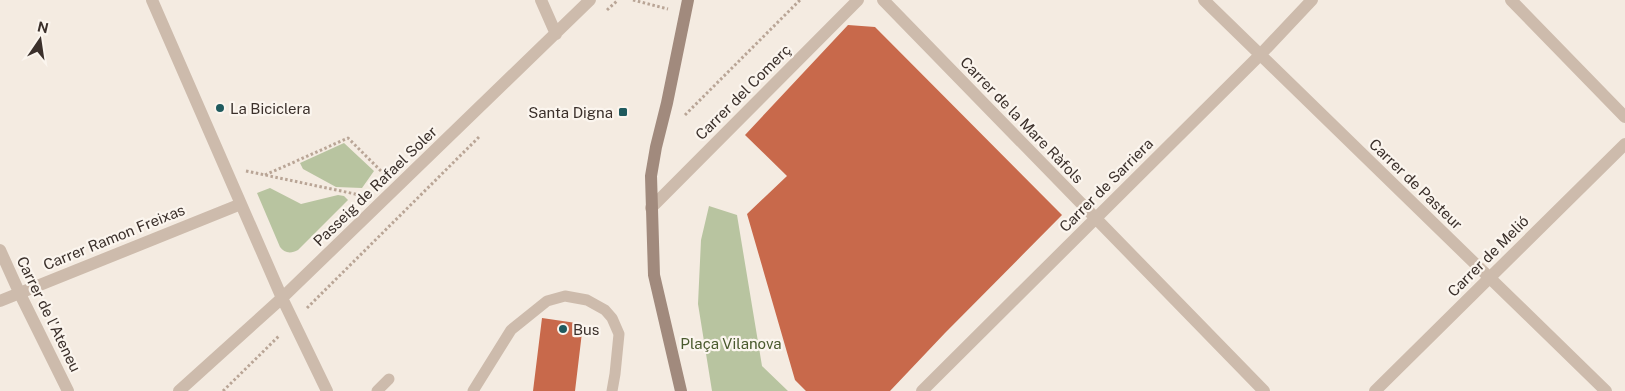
<svg xmlns="http://www.w3.org/2000/svg" width="1625" height="391" font-family="'Public Sans',sans-serif">
	<style>
		.green { fill: #b8c4a0 }
		.building { fill: #c8694b }
		.lines { fill: none; stroke-linecap: round; stroke-linejoin: round }
		.path { stroke: #b9a596; stroke-width: 3; stroke-dasharray: 2.5 2.5; stroke-linecap: butt }
		.lane { stroke: #cdbbac; stroke-width: 11 }
		.street { stroke: #cdbbac; stroke-width: 12 }
		.secondary { stroke: #a18a7d; stroke-width: 12 }
		.poi-dot { fill: #1f5a5e; stroke: #fbf5ee; stroke-width: 2 }
		.labels { text-anchor: middle; dominant-baseline: central; stroke-width: 4.5; stroke-linejoin: round; paint-order: stroke }
		.street-label { font-size: 15px; fill: #3b302b; stroke: #fbf5ee }
		.poi-label { font-size: 15px; fill: #3b302b; stroke: #fbf5ee; text-anchor: start }
		.park-label { font-size: 15px; fill: #4a5a2e; stroke: #fbf5ee }
	</style>
	<rect width="100%" height="100%" fill="#f4ebe1"/>
	<path class="green" d="M 344,143 L 374,171 L 362,188 L 336,187 L 303,169 L 300,163 Z
		M 270,188 L 301,204 L 338,195 L 344,196 L 348,200 L 298,250 C 291,254 284,253 280,247 L 257,193 Z
		M 709,206 L 737,215 L 762,366 L 788,391 L 712,391 L 698,304 L 701,240 Z"/>
	<path class="building" d="M 848,25 L 875,27 L 1062,215 L 945,333 L 890,391 L 806,391 L 795,380 L 747,214 L 787,176 L 745,135 Z
		M 542,318 L 583,324 L 575,391 L 533,391 Z"/>
	<g class="lines">
		<path class="path" d="M 633,0 L 668,9
			M 607,10 L 618,0
			M 685,115 L 800,0
			M 246,171 L 360,195
			M 265,175 L 348,138 L 384,174
			M 307,308 L 480,136
			M 223,391 L 280,335"/>
		<path class="lane" d="M 377,391 L 389,379
			M 473,391 L 511,330 L 547,301 L 565,296 L 587,300 L 605,310 L 612,318 L 619,334 L 615,374 L 612,391"/>
		<path class="street" d="M 152,0 L 282,298 L 327,391
			M 541,0 L 556,34
			M 883,0 L 1264,391
			M 1204,0 L 1606,391
			M 1511,0 L 1625,117
			M 651,208 L 858,0
			M 0,250 L 19,292 L 68,391
			M 0,301 L 241,204
			M 179,391 L 282,298 L 590,0
			M 922,391 L 1260,55 L 1312,0
			M 1375,391 L 1625,144"/>
		<path class="secondary" d="M 681,391 L 654,275 L 651,176 L 656,147 L 667,103 L 688,0"/>
	</g>
	<g class="poi-dot">
		<circle cx="220" cy="108" r="5"/>
		<rect x="618" y="107" width="10" height="10" rx="2.5"/>
		<circle cx="563" cy="329" r="5"/>
	</g>
	<g class="labels">
		<g class="street-label">
			<text transform="translate(743 92) rotate(-45)">Carrer del Comerç</text>
			<text transform="translate(1022 120) rotate(46)">Carrer de la Mare Ràfols</text>
			<text transform="translate(1416 184) rotate(44)">Carrer de Pasteur</text>
			<text transform="translate(1106 185) rotate(-45)">Carrer de Sarriera</text>
			<text transform="translate(375 186) rotate(-44)">Passeig de Rafael Soler</text>
			<text transform="translate(114 237) rotate(-22)">Carrer Ramon Freixas</text>
			<text transform="translate(1488 256) rotate(-45)">Carrer de Melió</text>
			<text transform="translate(49 314) rotate(64)">Carrer de l'Ateneu</text>
		</g>
		<g class="poi-label">
			<text x="230" y="108">La Biciclera</text>
			<text x="613" y="112" text-anchor="end">Santa Digna</text>
			<text x="573" y="329">Bus</text>
		</g>
		<g class="park-label">
			<text x="731" y="343">Plaça Vilanova</text>
		</g>
	</g>
	<g transform="translate(40 40) rotate(13)" stroke="#fbf5ee" stroke-width="4" paint-order="stroke">
	<path d="M0-4L9 19L0 12L-9 19Z" fill="#3b302b"/>
	<text y="-8" font-size="14" font-weight="bold" text-anchor="middle" fill="#3b302b">N</text>
	</g>
</svg>
